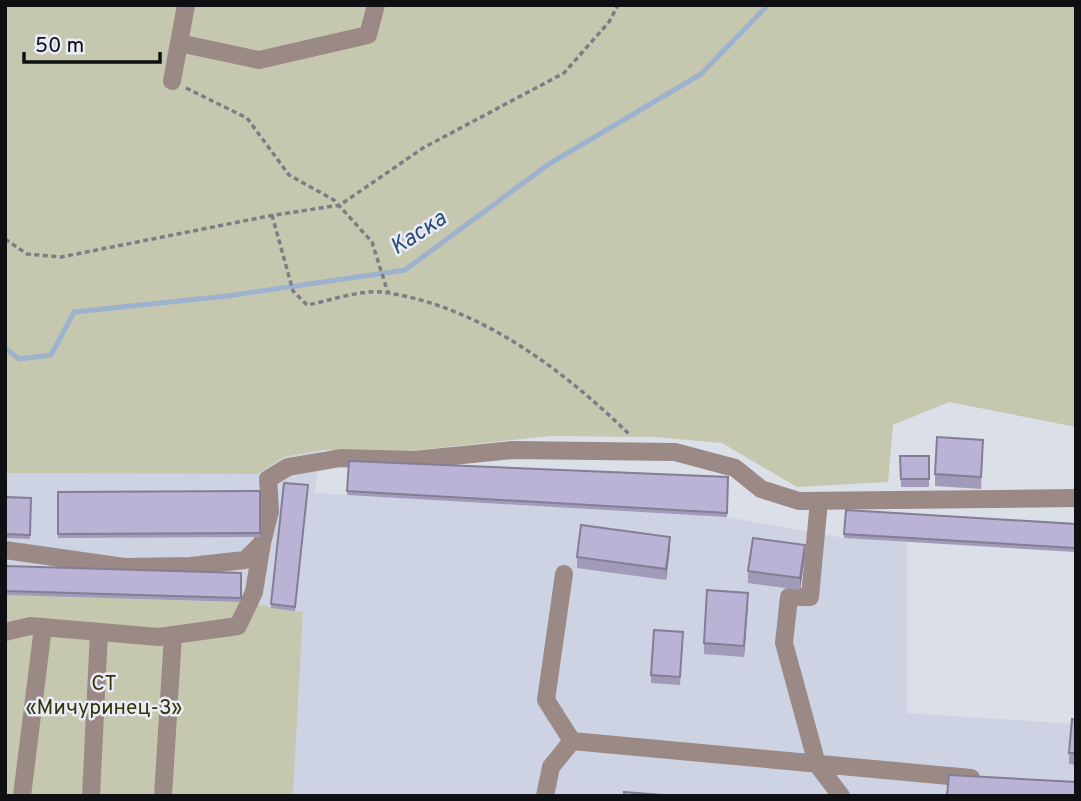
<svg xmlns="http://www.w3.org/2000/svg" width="1081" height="801" font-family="Overpass,sans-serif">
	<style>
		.built { fill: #cdd3e3 }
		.green { fill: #c5c7ae }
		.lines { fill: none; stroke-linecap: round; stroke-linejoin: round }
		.stream { stroke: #9cb2cf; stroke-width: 5 }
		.path { stroke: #7c7e85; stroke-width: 3.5; stroke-dasharray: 5 3.5; stroke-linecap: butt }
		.minor { stroke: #9b8985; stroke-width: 18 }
		.wall { fill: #a19ab8 }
		.shaded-wall { fill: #837d96 }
		.building { fill: #bbb3d6; stroke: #837d96; stroke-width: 2 }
		.labels { text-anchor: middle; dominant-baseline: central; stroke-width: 5; stroke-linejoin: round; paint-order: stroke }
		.park-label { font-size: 21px; fill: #353508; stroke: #e9ecf6 }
		.water-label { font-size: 23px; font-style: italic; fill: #2d4c76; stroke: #e9ecf6 }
	</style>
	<rect width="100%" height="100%" fill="#dbdfe8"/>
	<path class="built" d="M 322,450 L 314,493 L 727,517 L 844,538 L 907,542 L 907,713 L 1076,724 L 1076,796 L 293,796 L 303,612 L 241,602 L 5,595 L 5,473 L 257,474 L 284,457 Z"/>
	<path class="green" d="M 5,5 L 1076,5 L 1076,427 L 949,402 L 893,425 L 888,482 L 797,487 L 722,443 L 655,437 L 550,436 L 390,453 L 322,450 L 284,457 L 257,474 L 5,473 Z
		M 5,595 L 241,602 L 303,612 L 293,796 L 5,796 Z"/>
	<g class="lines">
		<path class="stream" d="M 5,348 L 19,359 L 51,355 L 74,312 L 227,296 L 405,270 L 549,164 L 701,74 L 768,5"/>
		<path class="path" d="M 186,88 L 247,118 L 289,175 L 334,200 L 372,242 L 388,293
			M 272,215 L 293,291 L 307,305 C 329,301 359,290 381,292 C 477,304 562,369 629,434
			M 5,239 L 27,254 L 61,257 L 269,216 L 340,205 L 423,148 L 564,73 L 609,22 L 618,5"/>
		<path class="minor" d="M 179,43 L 259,60 L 368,35 L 376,5
			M 172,81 L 186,5
			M 819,501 L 810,597 L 789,597 L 784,643 L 817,764 L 841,796
			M 5,550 L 124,567 L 190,566 L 245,560 L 262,543 L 270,511 L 268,479 L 288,467 L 341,458 L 413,460 L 512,450 L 675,452 L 735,468 L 761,489 L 799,501 L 1076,498
			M 564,574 L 546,700 L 572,741
			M 5,632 L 30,626 L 159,637 L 238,626 L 254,592 L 262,543
			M 22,796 L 43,627
			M 91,796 L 99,632
			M 163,796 L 173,635
			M 545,796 L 551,767 L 572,741 L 971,778"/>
	</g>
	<path class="wall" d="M 983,451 L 981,489 L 935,486 L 935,474 Z
		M 900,456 L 929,456 L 929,487 L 901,487 Z
		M 349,461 L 728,477 L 727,517 L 347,495 Z
		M 308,489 L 295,611 L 271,608 L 271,604 Z
		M 260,491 L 260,537 L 58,538 L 58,492 Z
		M 5,497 L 31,498 L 30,539 L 5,538 Z
		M 846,510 L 1076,524 L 1076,552 L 844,538 Z
		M 670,548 L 666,580 L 577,568 L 577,557 Z
		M 805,556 L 800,590 L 748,583 L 748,571 Z
		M 5,566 L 241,573 L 241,602 L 5,595 Z
		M 748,604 L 744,657 L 704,654 L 704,643 Z
		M 683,640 L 680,685 L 651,683 L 651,675 Z
		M 1076,720 L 1076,765 L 1069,764 L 1069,753 Z"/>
	<path class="shaded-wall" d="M 670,537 L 670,548 L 666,580 L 666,569 Z
		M 805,545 L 805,556 L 800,590 L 800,578 Z
		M 748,593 L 748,604 L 744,657 L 744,646 Z"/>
	<path class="building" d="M 937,437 L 983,440 L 981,477 L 935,474 Z
		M 900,456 L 929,456 L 929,479 L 901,479 Z
		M 349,461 L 728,477 L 727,513 L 347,491 Z
		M 284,483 L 308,485 L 295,607 L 271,604 Z
		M 260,491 L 260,533 L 58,534 L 58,492 Z
		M 5,497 L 31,498 L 30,535 L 5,534 Z
		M 846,510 L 1076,524 L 1076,548 L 844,534 Z
		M 581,525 L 670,537 L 666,569 L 577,557 Z
		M 753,538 L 805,545 L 800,578 L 748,571 Z
		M 5,566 L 241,573 L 241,598 L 5,591 Z
		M 707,590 L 748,593 L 744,646 L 704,643 Z
		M 654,630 L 683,632 L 680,677 L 651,675 Z
		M 1072,719 L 1076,720 L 1076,753 L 1069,753 Z
		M 949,775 L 1076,782 L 1076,796 L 947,796 Z
		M 624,792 L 675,796 L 624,796 Z"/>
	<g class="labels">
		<g class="park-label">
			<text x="104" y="684">СТ<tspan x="104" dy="24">«Мичуринец-3»</tspan></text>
		</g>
		<g class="water-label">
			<text transform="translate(419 234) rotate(-33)">Каска</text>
		</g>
	</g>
	<rect width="1081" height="801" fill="none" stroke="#0f1013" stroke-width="14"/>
	<path d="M24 52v10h136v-10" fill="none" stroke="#0f1013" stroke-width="3.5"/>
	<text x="35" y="52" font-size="21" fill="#0f1013" stroke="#e9ecf6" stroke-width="5" paint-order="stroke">50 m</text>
</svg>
